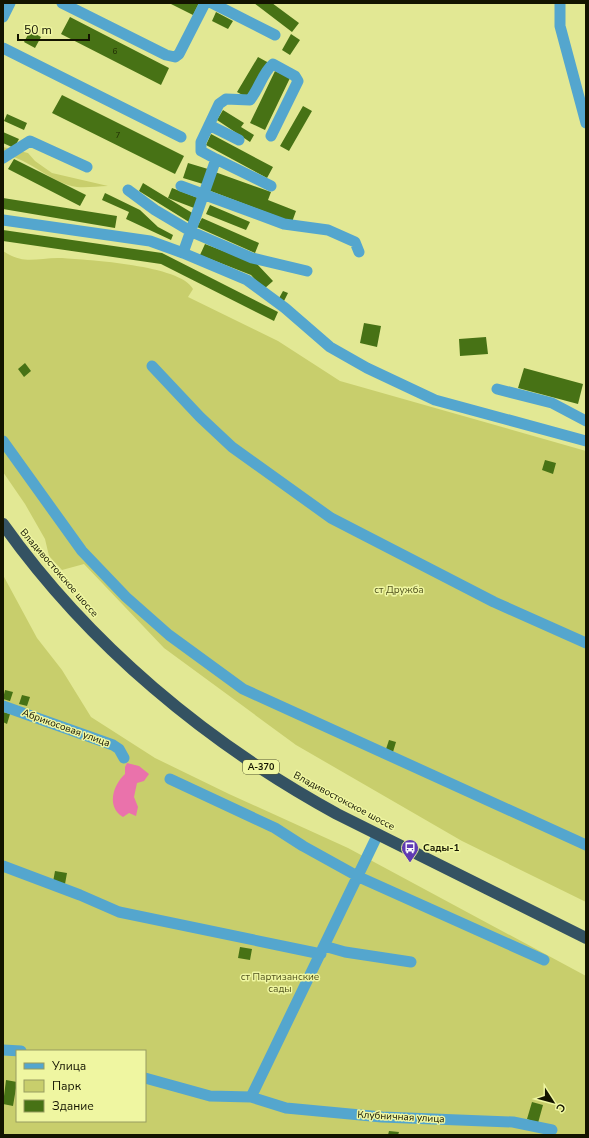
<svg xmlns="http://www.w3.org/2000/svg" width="589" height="1138" font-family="'Nunito Sans',sans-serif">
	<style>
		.green { fill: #c8ce6c; fill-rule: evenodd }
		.water { fill: #ea72ab }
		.building { fill: #477215 }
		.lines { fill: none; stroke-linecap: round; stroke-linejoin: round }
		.minor { stroke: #54a6ce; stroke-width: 11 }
		.highway { stroke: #345262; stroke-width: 12 }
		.labels { text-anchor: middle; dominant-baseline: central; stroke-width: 3; stroke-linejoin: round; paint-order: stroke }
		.number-label { font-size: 8px; fill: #202c05 }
		.shield { fill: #eff6a1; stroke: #555830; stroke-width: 1 }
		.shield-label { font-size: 9px; font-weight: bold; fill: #131400 }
		.street-label { font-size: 10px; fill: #131400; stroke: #eff6a1 }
		.park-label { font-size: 10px; fill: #545620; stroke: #eff6a1 }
		.poi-label { font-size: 10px; font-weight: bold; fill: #131400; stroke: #eff6a1; text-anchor: start }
	</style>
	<rect width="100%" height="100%" fill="#e2e894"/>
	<path class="green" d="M 3,147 L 28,153 L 35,161 L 52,173 L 108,186 C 98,186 87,188 77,187 C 53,184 29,159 4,154 L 3,159 Z
		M 3,251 C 25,266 38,257 62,258 C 88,260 181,265 193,289 L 188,297 L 278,341 L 340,381 L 586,451 L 586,902 L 462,841 L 296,745 L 164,648 L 84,564 L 62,570 L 49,556 L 45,539 L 25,504 L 3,472 Z
		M 3,575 L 37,638 L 62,670 L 91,717 L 155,758 L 229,794 L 348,848 L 586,976 L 586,1135 L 3,1135 ZM 17,1051 L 145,1051 L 145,1121 L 17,1121 Z"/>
	<path class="water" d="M 127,763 L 139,766 L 149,774 L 144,781 L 137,783 L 134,797 L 138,807 L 136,816 L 129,813 L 123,817 C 106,807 113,785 125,774 L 125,767 Z"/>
	<path class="building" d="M 169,3 L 199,3 L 193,15 Z
		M 254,3 L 272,3 L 299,23 L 292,32 Z
		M 216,12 L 233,21 L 228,29 L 212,21 Z
		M 70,17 L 169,68 L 161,85 L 61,34 Z
		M 30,31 L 41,37 L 35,48 L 24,42 Z
		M 291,34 L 300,40 L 290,55 L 282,50 Z
		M 258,57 L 269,63 L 248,98 L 237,92 Z
		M 275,71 L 290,78 L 265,130 L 250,123 Z
		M 62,95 L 184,156 L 175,174 L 52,113 Z
		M 303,106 L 312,111 L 289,151 L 280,146 Z
		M 223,110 L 244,123 L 241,127 L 254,135 L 250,142 L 217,120 Z
		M 7,114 L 27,123 L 24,130 L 4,121 Z
		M 3,132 L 19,139 L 14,148 L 3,143 Z
		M 211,134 L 273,167 L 267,178 L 206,145 Z
		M 14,159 L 86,195 L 80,206 L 8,169 Z
		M 188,163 L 208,169 L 203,184 L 183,178 Z
		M 215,172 L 271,192 L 268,200 L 296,211 L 292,222 L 208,190 Z
		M 143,183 L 194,214 L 189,222 L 139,191 Z
		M 172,188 L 198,198 L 194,208 L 168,198 Z
		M 105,193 L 140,210 L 158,227 L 173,235 L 171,240 L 126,219 L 129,212 L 102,200 Z
		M 3,198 L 117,216 L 115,228 L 3,209 Z
		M 210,205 L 250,222 L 246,230 L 206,214 Z
		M 202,218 L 259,243 L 255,253 L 197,227 Z
		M 3,230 L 162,253 L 278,312 L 274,321 L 161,264 L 3,241 Z
		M 205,244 L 257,264 L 273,281 L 264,289 L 251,275 L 200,255 Z
		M 283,291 L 288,293 L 283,303 L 278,300 Z
		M 364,323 L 381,326 L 377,347 L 360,343 Z
		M 486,337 L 488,354 L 460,356 L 459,339 Z
		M 25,363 L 31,371 L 24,377 L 18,369 Z
		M 524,368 L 583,384 L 578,404 L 518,388 Z
		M 545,460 L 556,463 L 553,474 L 542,470 Z
		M 5,690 L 13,692 L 10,701 L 3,699 Z
		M 22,695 L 30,697 L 27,706 L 19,704 Z
		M 3,712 L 10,714 L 7,724 L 3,722 Z
		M 389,740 L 396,742 L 393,752 L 386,749 Z
		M 55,871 L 67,873 L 65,884 L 53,882 Z
		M 240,947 L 252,949 L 250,960 L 238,958 Z
		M 6,1080 L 17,1082 L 13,1106 L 3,1104 Z
		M 532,1102 L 543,1105 L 538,1123 L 527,1119 Z
		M 389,1131 L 399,1132 L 398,1135 L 388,1135 Z"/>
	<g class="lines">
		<path class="minor" d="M 62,3 L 166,55 L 175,57 L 179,54 L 205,3
			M 212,3 L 275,35
			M 560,3 L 560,26 L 586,123
			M 3,17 L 10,3
			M 3,48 L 181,137
			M 209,125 L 239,140
			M 3,158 L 30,141 L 87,167
			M 216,159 L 271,186
			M 181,186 L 284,224 L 328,230 L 355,242 L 359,252
			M 128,190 L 155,210 L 192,232 L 252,258 L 307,271
			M 3,220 L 150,241 L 183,253 L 247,280 L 285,308 L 330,347 L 367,368 L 435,400 L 586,441
			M 183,253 L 216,159 L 201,151 L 201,142 L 219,104 L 226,99 L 250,100 C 259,89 263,72 273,64 L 295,76 L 298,81 L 271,136
			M 152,366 L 200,417 L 232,447 L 331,518 L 494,602 L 586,643
			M 497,389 L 552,403 L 586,421
			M 3,441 L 82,551 L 126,597 L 169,635 L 243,689 L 586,845
			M 3,706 L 113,745 L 119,749 L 124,758
			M 170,779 L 275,828 L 303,846 L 359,877 L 544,960
			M 3,866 L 80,895 L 119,912 L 321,954
			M 324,946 L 345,952 L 411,962
			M 3,1050 L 21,1051
			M 145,1078 L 210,1096 L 251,1097 L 286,1108 L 382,1117 L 513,1122 L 552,1130
			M 251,1097 L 378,834"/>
		<path class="highway" d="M 3,524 C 89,645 207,743 337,814 L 586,938"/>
	</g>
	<defs>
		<symbol id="bus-pin" viewBox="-11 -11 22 30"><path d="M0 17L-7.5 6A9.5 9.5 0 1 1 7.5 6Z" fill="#5f3ab2" stroke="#eff6a1"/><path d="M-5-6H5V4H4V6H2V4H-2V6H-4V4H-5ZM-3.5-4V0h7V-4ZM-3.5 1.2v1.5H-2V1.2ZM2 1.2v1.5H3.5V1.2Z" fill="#fff"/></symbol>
	</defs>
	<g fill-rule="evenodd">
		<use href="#bus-pin" x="400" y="838" width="20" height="27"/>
	</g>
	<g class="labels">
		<g class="number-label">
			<text x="115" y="51">6</text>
			<text x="118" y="135">7</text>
		</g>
		<rect class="shield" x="243" y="760" width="36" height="14" rx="3"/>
		<g class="shield-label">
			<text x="261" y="767">А-370</text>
		</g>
		<g class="street-label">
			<text transform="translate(59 573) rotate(49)">Владивостокское шоссе</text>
			<text transform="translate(66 728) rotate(20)">Абрикосовая улица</text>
			<text transform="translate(344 801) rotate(28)">Владивостокское шоссе</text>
			<text transform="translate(401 1117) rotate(3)">Клубничная улица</text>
		</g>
		<g class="park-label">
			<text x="399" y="590">ст Дружба</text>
			<text x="280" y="977">ст Партизанские<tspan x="280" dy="12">сады</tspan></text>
		</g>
		<g class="poi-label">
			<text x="423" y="848">Сады-1</text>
		</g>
	</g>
	<rect width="589" height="1138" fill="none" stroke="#131400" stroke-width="8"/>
	<rect x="16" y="1050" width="130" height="72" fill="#eff6a1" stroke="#979c61"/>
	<rect x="24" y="1063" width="20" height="6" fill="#54a6ce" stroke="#979c61"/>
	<text x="52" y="1070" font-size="12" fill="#131400">Улица</text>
	<rect x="24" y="1080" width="20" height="12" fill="#c8ce6c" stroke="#979c61"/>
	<text x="52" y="1090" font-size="12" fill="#131400">Парк</text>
	<rect x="24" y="1100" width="20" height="12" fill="#477215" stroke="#979c61"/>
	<text x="52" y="1110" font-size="12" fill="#131400">Здание</text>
	<g transform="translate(553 1102) rotate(126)" stroke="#eff6a1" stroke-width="3" paint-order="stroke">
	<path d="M0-3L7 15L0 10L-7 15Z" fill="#131400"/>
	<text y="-6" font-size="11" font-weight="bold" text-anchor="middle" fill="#131400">С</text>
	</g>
	<path d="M18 34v6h71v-6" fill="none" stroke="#131400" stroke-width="2"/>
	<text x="24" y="34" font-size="12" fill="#131400" stroke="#eff6a1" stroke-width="3" paint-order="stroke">50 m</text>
</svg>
